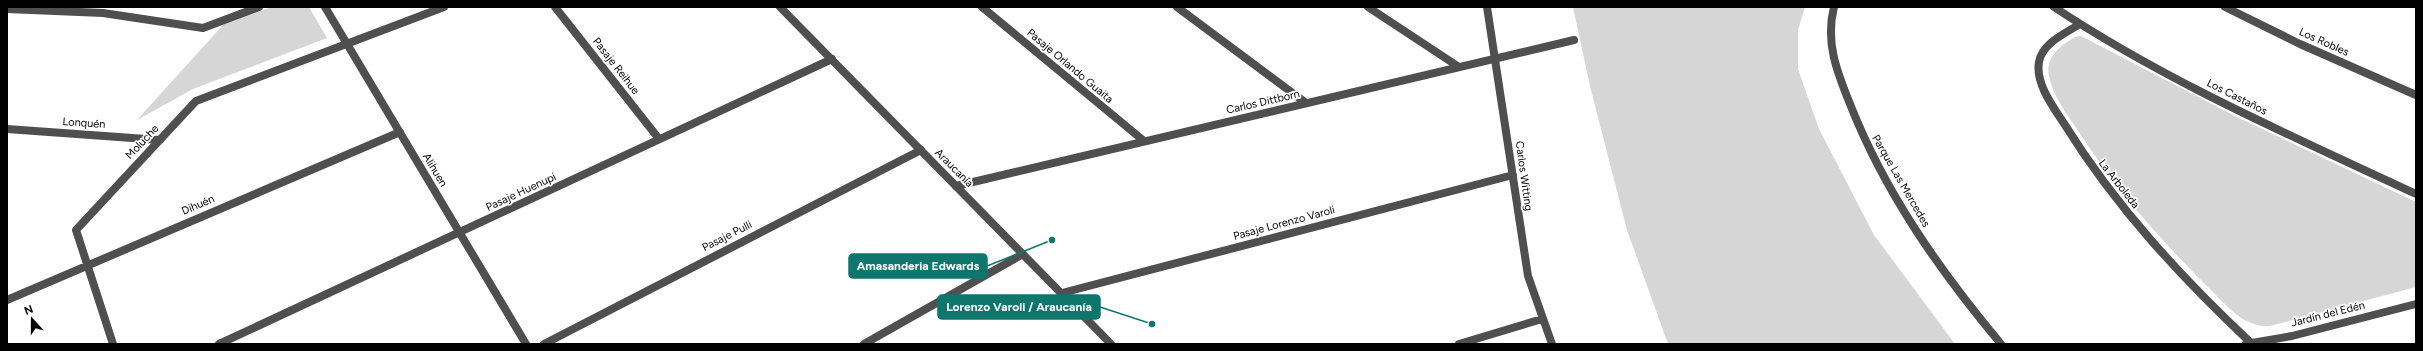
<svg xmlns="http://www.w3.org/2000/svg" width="2423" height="351" font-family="Figtree,sans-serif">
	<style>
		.green { fill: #d6d6d6 }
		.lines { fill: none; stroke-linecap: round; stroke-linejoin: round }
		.minor { stroke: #4f4f4f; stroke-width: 8 }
		.tertiary { stroke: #4f4f4f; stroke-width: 8 }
		.labels { text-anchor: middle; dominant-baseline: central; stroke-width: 3.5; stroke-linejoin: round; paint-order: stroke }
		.street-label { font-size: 11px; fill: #000; stroke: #fff }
		.leader { fill: none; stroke: #0f766e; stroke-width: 1.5 }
		.callout-dot { fill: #0f766e; stroke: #fff; stroke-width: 1.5 }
		.callout { fill: #0f766e; stroke: #0f766e; stroke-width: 1.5 }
		.callout-label { font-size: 12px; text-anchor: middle; font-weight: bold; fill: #fff }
	</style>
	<rect width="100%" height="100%" fill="#fff"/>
	<path class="green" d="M 272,7 L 309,7 L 327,38 L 193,89 L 137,120 L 223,25 Z
		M 1573,7 L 1805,7 L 1798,30 L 1798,69 L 1819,129 L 1874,235 L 1955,344 L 1668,344 L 1627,230 L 1590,86 Z
		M 2081,36 L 2237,117 L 2416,202 L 2416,287 L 2270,326 C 2259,327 2250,323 2241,318 C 2230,310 2220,299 2210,289 C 2161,241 2114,187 2077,129 C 2066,113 2053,96 2049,76 C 2046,63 2053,53 2063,45 C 2069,41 2074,36 2081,36 Z"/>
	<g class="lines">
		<path class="minor" d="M 325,7 L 526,344
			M 555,7 L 659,139
			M 982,7 L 1144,141
			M 1177,7 L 1306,103
			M 1368,7 L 1459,67
			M 1487,7 L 1528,276 L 1552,344
			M 1834,7 C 1825,42 1837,72 1850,104 C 1885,193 1940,271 2001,344
			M 2054,7 C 2167,82 2294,137 2416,194
			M 2225,7 L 2300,44 L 2416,95
			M 7,9 L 103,13 L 203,28 L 259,7
			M 2080,24 C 2066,33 2042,43 2039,62 C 2035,84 2054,108 2065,125 C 2116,207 2181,277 2251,343
			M 7,129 L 160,140
			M 956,186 L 1574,40
			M 1062,293 L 1513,175
			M 7,300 L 400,132
			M 113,344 L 76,230 L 196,101 L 444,7
			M 219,344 L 832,59
			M 544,344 L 921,150
			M 864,344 L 1023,254
			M 1459,344 L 1542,319
			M 2246,344 L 2292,336 L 2416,304"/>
		<path class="tertiary" d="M 780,7 L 1111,344"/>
	</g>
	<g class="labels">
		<g class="street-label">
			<text transform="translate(2324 42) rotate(24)">Los Robles</text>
			<text transform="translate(616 66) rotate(52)">Pasaje Reihue</text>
			<text transform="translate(1070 66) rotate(40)">Pasaje Orlando Guaita</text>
			<text transform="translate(2237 97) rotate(27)">Los Castaños</text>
			<text transform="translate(1263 102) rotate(-13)">Carlos Dittborn</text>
			<text transform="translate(84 123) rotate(4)">Lonquén</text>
			<text transform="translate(142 142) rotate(-47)">Moluche</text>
			<text transform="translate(954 168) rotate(45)">Araucanía</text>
			<text transform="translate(435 170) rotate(59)">Alihuen</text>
			<text transform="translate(1524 176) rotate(82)">Carlos Witting</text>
			<text transform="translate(1901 181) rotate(60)">Parque Las Mercedes</text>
			<text transform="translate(2119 184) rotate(52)">La Arboleda</text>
			<text transform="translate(521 192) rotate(-25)">Pasaje Huenupi</text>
			<text transform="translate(198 205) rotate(-23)">Dihuén</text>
			<text transform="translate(1284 223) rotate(-15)">Pasaje Lorenzo Varoli</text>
			<text transform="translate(727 236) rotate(-27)">Pasaje Pulli</text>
			<text transform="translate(2328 314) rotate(-14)">Jardín del Edén</text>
		</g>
	</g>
	<path class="leader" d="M1052 240L987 266M1152 324L1100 307"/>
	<g class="callout-dot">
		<circle cx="1052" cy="240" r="4"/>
		<circle cx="1152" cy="324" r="4"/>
	</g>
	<g class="callout">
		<rect x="849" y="254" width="138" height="24" rx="4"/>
		<rect x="938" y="295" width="162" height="24" rx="4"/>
	</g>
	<g class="callout-label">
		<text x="918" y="270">Amasanderia Edwards</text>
		<text x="1019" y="311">Lorenzo Varoli / Araucanía</text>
	</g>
	<rect width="2423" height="351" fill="none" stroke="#000000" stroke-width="16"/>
	<g transform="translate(32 319) rotate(339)" stroke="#ffffff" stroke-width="3" paint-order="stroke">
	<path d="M0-3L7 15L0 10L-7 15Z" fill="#000000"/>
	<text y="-6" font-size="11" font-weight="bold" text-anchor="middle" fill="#000000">N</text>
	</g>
</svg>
